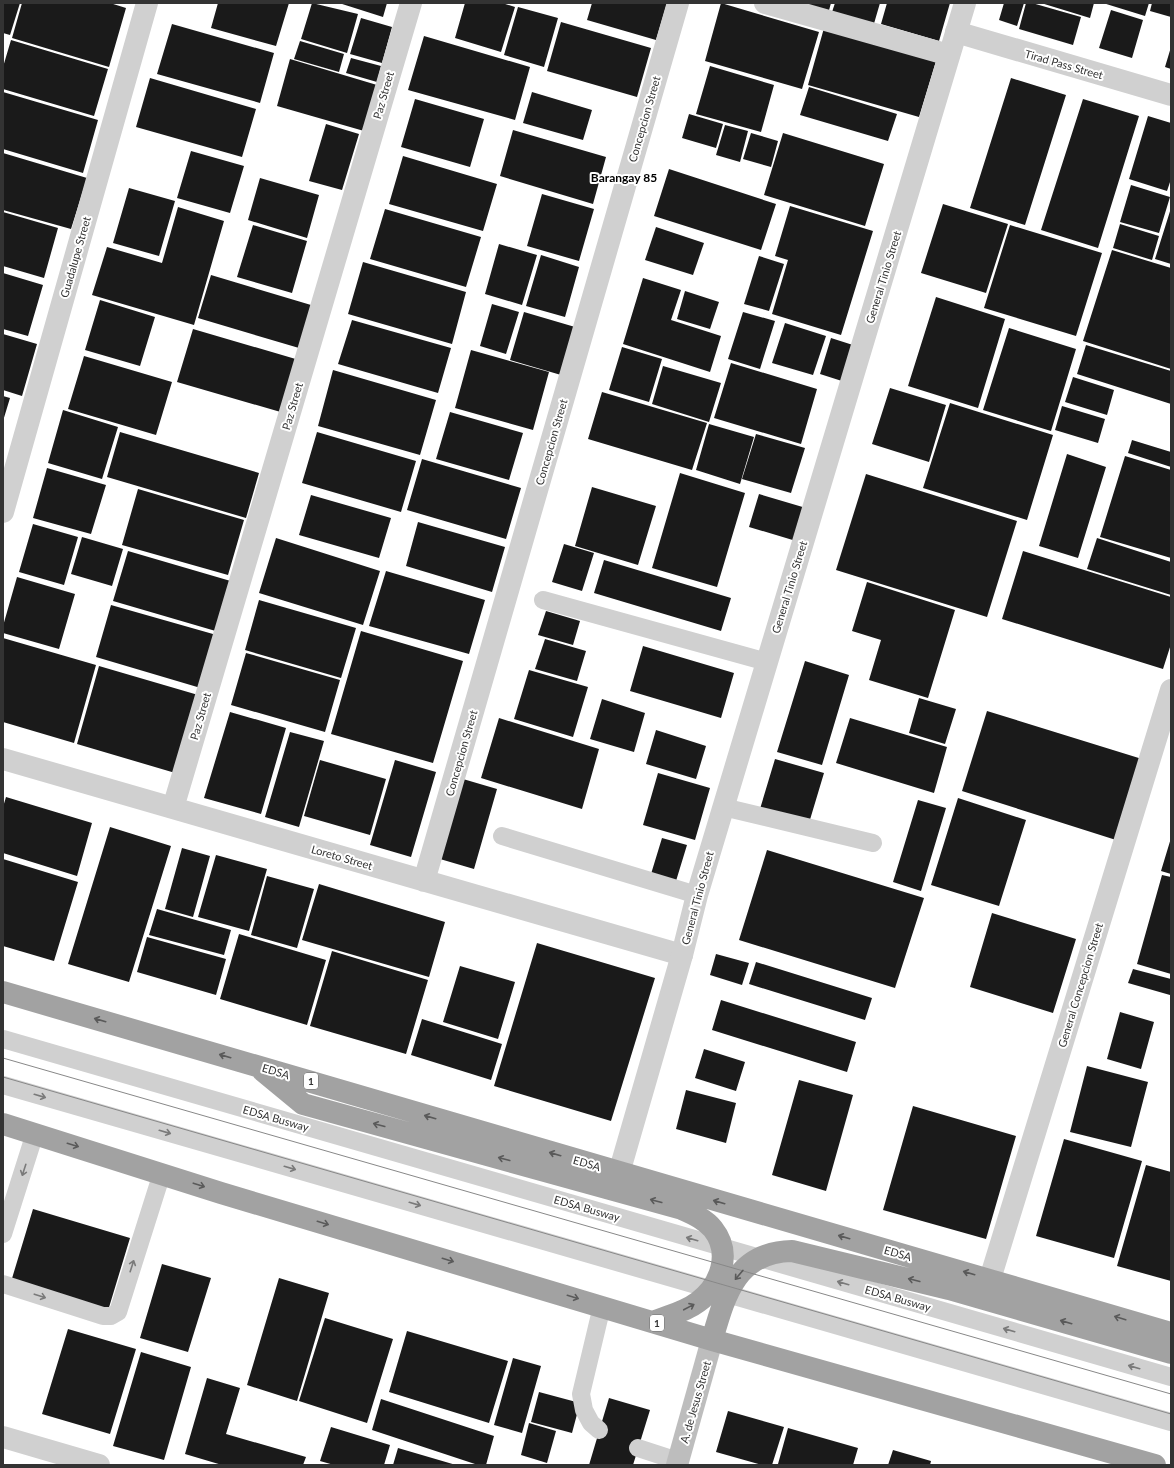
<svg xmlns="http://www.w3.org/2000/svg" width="1174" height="1468" font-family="Lato,sans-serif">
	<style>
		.building { fill: #1a1a1a }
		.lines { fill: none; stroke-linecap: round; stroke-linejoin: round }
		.service { stroke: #d0d0d0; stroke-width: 18 }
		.minor { stroke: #d0d0d0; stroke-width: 22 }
		.tertiary { stroke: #d0d0d0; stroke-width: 22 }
		.secondary { stroke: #bdbdbd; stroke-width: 22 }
		.trunk { stroke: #a2a2a2; stroke-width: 22 }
		.tram { stroke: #888; stroke-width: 1 }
		.oneway { stroke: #5a5a5a }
		.oneway2 { stroke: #7a7a7a }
		.labels { text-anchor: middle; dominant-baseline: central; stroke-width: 4; stroke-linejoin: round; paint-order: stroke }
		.shield { fill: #fff; stroke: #707070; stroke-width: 1 }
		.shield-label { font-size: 10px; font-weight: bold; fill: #333 }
		.street-label { font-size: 11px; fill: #333; stroke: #fff }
		.neighbourhood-label { font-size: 12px; font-weight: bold; fill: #000; stroke: #fff }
	</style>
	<rect width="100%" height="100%" fill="#fff"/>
	<path class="building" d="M 3,3 L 20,3 L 10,35 L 3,33 Z
		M 22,3 L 110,3 L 126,8 L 109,67 L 12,38 Z
		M 218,3 L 289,3 L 276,46 L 211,28 Z
		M 312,3 L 358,14 L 347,53 L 301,39 Z
		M 339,3 L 387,3 L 383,17 Z
		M 465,3 L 502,3 L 515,7 L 501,52 L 455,38 Z
		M 592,3 L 667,3 L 656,40 L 587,20 Z
		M 721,3 L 819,32 L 802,89 L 705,61 Z
		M 793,3 L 831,3 L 828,14 Z
		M 835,3 L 880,3 L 873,27 L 831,15 Z
		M 887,3 L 950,3 L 939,41 L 881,24 Z
		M 1004,3 L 1024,3 L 1017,26 L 999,20 Z
		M 1026,3 L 1032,3 L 1081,17 L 1073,45 L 1019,29 Z
		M 1041,3 L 1094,3 L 1090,18 Z
		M 1103,3 L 1149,3 L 1145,16 Z
		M 1152,3 L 1171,3 L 1171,17 L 1150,11 Z
		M 518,7 L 558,18 L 544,67 L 504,55 Z
		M 1111,10 L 1143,20 L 1132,58 L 1099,48 Z
		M 361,18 L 392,27 L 382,63 L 350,54 Z
		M 561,22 L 651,48 L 637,97 L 547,71 Z
		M 172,24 L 274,53 L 260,103 L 157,74 Z
		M 824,28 L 936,61 L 919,117 L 808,85 Z
		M 424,36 L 530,67 L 515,120 L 408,90 Z
		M 11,40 L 108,69 L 94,116 L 3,89 L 3,67 Z
		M 300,41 L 344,54 L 339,72 L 294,59 Z
		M 1171,47 L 1171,69 L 1165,67 Z
		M 351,58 L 381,66 L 377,82 L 346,73 Z
		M 290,59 L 377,85 L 364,131 L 277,106 Z
		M 710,66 L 774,85 L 761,132 L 696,114 Z
		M 150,78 L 256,109 L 242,157 L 136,127 Z
		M 1011,78 L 1066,95 L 1025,225 L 970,208 Z
		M 809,87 L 897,114 L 888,141 L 800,115 Z
		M 3,92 L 98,120 L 83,173 L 3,149 Z
		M 532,92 L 592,110 L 583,140 L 523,123 Z
		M 415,99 L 484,119 L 470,167 L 401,147 Z
		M 1083,99 L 1139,116 L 1098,248 L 1041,230 Z
		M 689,114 L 723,124 L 716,148 L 682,138 Z
		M 1148,116 L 1171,123 L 1171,179 L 1167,191 L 1129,179 Z
		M 326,124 L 359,134 L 342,190 L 309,181 Z
		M 725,125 L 748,131 L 740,162 L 716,155 Z
		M 513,130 L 606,157 L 593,204 L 500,176 Z
		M 751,133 L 778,141 L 771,167 L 743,159 Z
		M 783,133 L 884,164 L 865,226 L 764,195 Z
		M 191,151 L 244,166 L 230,213 L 177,198 Z
		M 3,153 L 87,178 L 71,229 L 3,210 Z
		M 403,156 L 497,184 L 483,231 L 389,204 Z
		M 669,169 L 776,204 L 761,250 L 654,216 Z
		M 260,178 L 319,195 L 307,238 L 248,220 Z
		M 1131,185 L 1170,197 L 1159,233 L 1120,222 Z
		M 129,188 L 175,201 L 159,256 L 113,243 Z
		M 542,194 L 594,209 L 579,261 L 527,246 Z
		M 943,204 L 1008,224 L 986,293 L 921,273 Z
		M 790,206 L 873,231 L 841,335 L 772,314 L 788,260 L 775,256 Z
		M 178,207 L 224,221 L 194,325 L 92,295 L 107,247 L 162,263 Z
		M 1171,208 L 1171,264 L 1155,259 Z
		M 385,209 L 481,237 L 466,287 L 370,259 Z
		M 3,212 L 58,228 L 44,278 L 3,266 Z
		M 1120,224 L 1159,236 L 1152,260 L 1113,248 Z
		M 253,225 L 307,241 L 292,293 L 237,277 Z
		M 1010,225 L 1102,253 L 1076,336 L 984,308 Z
		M 656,227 L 704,243 L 693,275 L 645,260 Z
		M 499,244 L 537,255 L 522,305 L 485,294 Z
		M 1112,250 L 1171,268 L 1171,369 L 1083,341 Z
		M 541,255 L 579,267 L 565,317 L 526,306 Z
		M 759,256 L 784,264 L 769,311 L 744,304 Z
		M 363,262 L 466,292 L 452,344 L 348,314 Z
		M 3,273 L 43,285 L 28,336 L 3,329 Z
		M 211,275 L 311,305 L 299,348 L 198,318 Z
		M 643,278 L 681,290 L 671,320 L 721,336 L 710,372 L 623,344 Z
		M 685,291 L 719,302 L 710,329 L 677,319 Z
		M 936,297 L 1005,319 L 978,408 L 908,386 Z
		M 100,300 L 155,317 L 140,366 L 85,350 Z
		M 492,304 L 519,312 L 506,354 L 480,346 Z
		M 524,312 L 575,327 L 561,375 L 510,360 Z
		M 743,312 L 775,321 L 760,369 L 728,359 Z
		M 352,320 L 451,348 L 438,393 L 338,364 Z
		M 785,323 L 826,336 L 813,375 L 772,363 Z
		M 1009,328 L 1076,349 L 1051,431 L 983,410 Z
		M 193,329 L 299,360 L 284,413 L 177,382 Z
		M 3,334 L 37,344 L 22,396 L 3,390 Z
		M 831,338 L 856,346 L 845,382 L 820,374 Z
		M 1086,345 L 1171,371 L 1171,404 L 1077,374 Z
		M 622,347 L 662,359 L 649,402 L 609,390 Z
		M 471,350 L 549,372 L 533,430 L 455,408 Z
		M 84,356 L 172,382 L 156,435 L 68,409 Z
		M 731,363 L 817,389 L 801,444 L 714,418 Z
		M 663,366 L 721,383 L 709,422 L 652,404 Z
		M 333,370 L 436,400 L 420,455 L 318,426 Z
		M 1073,377 L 1114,390 L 1107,415 L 1065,402 Z
		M 890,388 L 946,405 L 929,462 L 872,444 Z
		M 602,392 L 707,423 L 692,470 L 588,439 Z
		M 3,396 L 10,398 L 3,421 Z
		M 950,403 L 1053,435 L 1027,520 L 923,488 Z
		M 1062,406 L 1105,419 L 1098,443 L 1055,430 Z
		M 63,410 L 118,427 L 102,479 L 48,463 Z
		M 450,412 L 523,433 L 509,480 L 436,459 Z
		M 709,424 L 754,437 L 740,484 L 696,470 Z
		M 120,432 L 259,473 L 246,518 L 107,477 Z
		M 317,432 L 416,461 L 401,512 L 302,483 Z
		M 756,434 L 805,448 L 791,493 L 742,479 Z
		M 1132,440 L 1171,452 L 1171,467 L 1128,453 Z
		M 1067,454 L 1106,467 L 1078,558 L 1039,546 Z
		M 1125,456 L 1171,470 L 1171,558 L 1100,537 Z
		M 422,459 L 521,488 L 506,539 L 407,510 Z
		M 47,468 L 106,485 L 91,534 L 33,518 Z
		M 680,473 L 745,493 L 717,587 L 652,568 Z
		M 866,474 L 1017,521 L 987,617 L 836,570 Z
		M 592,487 L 656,506 L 638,565 L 575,546 Z
		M 138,489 L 244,520 L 228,575 L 122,545 Z
		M 759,494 L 806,508 L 796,541 L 749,527 Z
		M 311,495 L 391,518 L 379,558 L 299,535 Z
		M 418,522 L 505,547 L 492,592 L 406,566 Z
		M 33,524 L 78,537 L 64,585 L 19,572 Z
		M 82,537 L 123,549 L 112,586 L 71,574 Z
		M 276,538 L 380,571 L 363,625 L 259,593 Z
		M 1097,538 L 1171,562 L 1171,595 L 1087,569 Z
		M 564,544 L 594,553 L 582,591 L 552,582 Z
		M 128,551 L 234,582 L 219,632 L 113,601 Z
		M 1023,551 L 1171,597 L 1171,644 L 1163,669 L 1002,619 Z
		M 604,560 L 731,598 L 721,631 L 594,593 Z
		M 386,571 L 485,600 L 469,654 L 369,626 Z
		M 17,577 L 75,594 L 59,649 L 3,633 L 3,626 Z
		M 867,582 L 955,610 L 928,698 L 869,680 L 881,640 L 852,631 Z
		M 259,600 L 356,628 L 341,678 L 245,650 Z
		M 111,605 L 220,636 L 204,689 L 96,657 Z
		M 546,611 L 580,621 L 573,645 L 538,635 Z
		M 361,631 L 463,661 L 433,763 L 331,734 Z
		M 3,638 L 96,665 L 74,743 L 3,722 Z
		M 545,639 L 586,651 L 577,681 L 535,669 Z
		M 643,646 L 734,673 L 721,718 L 630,691 Z
		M 246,653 L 340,680 L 325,732 L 231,705 Z
		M 805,661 L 849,675 L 822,765 L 777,752 Z
		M 99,666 L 205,697 L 182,775 L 77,744 Z
		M 529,670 L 588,687 L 573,737 L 514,719 Z
		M 919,698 L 956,709 L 945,744 L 909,733 Z
		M 602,699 L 645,713 L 634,752 L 590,739 Z
		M 987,711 L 1142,759 L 1116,840 L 962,791 Z
		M 230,712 L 286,728 L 261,814 L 204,798 Z
		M 499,718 L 599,749 L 582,809 L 481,778 Z
		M 850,718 L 947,747 L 934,793 L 836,763 Z
		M 656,730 L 706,746 L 696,779 L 646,764 Z
		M 290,732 L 324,741 L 299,827 L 265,817 Z
		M 775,759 L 824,773 L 809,823 L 760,809 Z
		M 320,760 L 386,779 L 370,835 L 304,816 Z
		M 395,760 L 436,772 L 411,857 L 370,845 Z
		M 658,773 L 710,788 L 695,840 L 643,825 Z
		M 463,779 L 497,789 L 474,869 L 440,859 Z
		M 6,797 L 92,823 L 77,876 L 3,853 L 3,807 Z
		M 958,798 L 1026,820 L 999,906 L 931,885 Z
		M 918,800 L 946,808 L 921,891 L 893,882 Z
		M 110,827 L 171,846 L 129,982 L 68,964 Z
		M 662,838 L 687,845 L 676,881 L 651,874 Z
		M 1171,838 L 1171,874 L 1161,871 Z
		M 182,848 L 210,856 L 193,917 L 165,909 Z
		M 767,850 L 924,898 L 895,988 L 739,940 Z
		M 216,855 L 267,869 L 249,931 L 198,917 Z
		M 3,859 L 78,882 L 54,961 L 3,946 Z
		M 1162,875 L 1171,877 L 1171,974 L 1137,964 Z
		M 267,876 L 314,889 L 297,948 L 251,935 Z
		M 319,884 L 445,922 L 429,977 L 302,940 Z
		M 157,909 L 231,930 L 224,955 L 149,935 Z
		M 992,913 L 1076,939 L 1053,1013 L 970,987 Z
		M 239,934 L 326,960 L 307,1025 L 220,999 Z
		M 147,937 L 226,959 L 216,995 L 137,972 Z
		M 537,943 L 655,978 L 611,1121 L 494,1086 Z
		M 332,951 L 428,980 L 406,1054 L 310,1026 Z
		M 716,954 L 749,963 L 742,985 L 710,975 Z
		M 756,962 L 872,998 L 865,1020 L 749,984 Z
		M 460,966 L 515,982 L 498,1039 L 443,1022 Z
		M 1133,969 L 1171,979 L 1170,995 L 1128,983 Z
		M 721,1000 L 856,1042 L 847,1072 L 712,1030 Z
		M 1120,1012 L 1154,1022 L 1141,1069 L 1107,1059 Z
		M 422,1019 L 502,1044 L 491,1080 L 411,1055 Z
		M 704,1049 L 745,1062 L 736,1091 L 695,1078 Z
		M 1087,1066 L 1148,1082 L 1131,1147 L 1070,1132 Z
		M 799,1080 L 853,1095 L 826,1191 L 772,1175 Z
		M 686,1090 L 736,1103 L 726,1143 L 676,1129 Z
		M 913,1106 L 1016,1136 L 986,1239 L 883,1210 Z
		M 1064,1139 L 1142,1161 L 1114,1258 L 1036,1236 Z
		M 1146,1165 L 1171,1172 L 1171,1281 L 1117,1266 Z
		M 33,1209 L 130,1238 L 107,1314 L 10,1285 Z
		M 162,1264 L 211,1278 L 188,1352 L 140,1338 Z
		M 279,1278 L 329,1293 L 297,1401 L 247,1385 Z
		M 325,1318 L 393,1339 L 367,1423 L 299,1401 Z
		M 68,1329 L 136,1349 L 110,1434 L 42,1414 Z
		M 407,1331 L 508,1361 L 489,1423 L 389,1392 Z
		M 141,1352 L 191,1367 L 164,1460 L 113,1446 Z
		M 513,1358 L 541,1366 L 522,1433 L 494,1425 Z
		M 207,1378 L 240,1388 L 226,1434 L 306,1457 L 303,1465 L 222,1465 L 185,1454 Z
		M 539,1392 L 580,1403 L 572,1433 L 531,1422 Z
		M 609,1398 L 650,1410 L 633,1465 L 589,1465 Z
		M 381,1399 L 494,1436 L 486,1465 L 478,1465 L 372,1430 Z
		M 728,1411 L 784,1427 L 772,1465 L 762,1465 L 716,1452 Z
		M 529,1423 L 556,1431 L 547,1463 L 521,1455 Z
		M 331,1427 L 390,1445 L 384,1465 L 334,1465 L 320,1461 Z
		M 788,1428 L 858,1448 L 853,1465 L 778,1464 Z
		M 398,1448 L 456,1465 L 393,1465 Z
		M 893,1450 L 931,1461 L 930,1465 L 888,1465 Z"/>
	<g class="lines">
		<path class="service" d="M 543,600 L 767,662
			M 723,807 L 873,843
			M 502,836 L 697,895
			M 3,1039 L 1171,1377
			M 3,1085 L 1171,1422
			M 3,1234 L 35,1133
			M 3,1284 L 103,1316 L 111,1316 L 118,1312 L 162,1173
			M 599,1430 L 591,1423 L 584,1410 L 581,1394 L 602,1306
			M 638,1448 L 678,1461"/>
		<path class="minor" d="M 765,3 L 949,55
			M 956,32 L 1171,95
			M 3,512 L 147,3
			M 3,759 L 682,955
			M 173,808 L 411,3
			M 424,881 L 678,3
			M 990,1279 L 1171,690
			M 3,1437 L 99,1465"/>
		<path class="tertiary" d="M 619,1173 L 682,955 L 697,895 L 965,3"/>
		<path class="secondary" d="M 677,1465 L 712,1340"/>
		<path class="trunk" d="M 3,992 L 1171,1333
			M 263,1071 L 303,1104 L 682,1209 C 693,1214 705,1219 713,1229 C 732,1253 721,1285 698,1302 C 685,1312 668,1316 653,1322
			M 3,1124 L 221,1193 L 712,1340 L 1155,1465
			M 712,1340 C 725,1295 736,1252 792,1251 L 949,1289 L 1171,1353"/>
		<path class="tram" d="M 3,1058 L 1171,1394
			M 3,1077 L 1171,1414"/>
	</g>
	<defs><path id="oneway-shaft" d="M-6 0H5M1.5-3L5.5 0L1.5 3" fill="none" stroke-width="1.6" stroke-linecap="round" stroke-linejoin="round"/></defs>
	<g class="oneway">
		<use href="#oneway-shaft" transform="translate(100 1020) rotate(-164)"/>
		<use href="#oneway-shaft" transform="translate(225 1056) rotate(-164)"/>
		<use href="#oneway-shaft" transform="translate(430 1117) rotate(-164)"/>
		<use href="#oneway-shaft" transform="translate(379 1125) rotate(-165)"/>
		<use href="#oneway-shaft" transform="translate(73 1145) rotate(17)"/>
		<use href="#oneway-shaft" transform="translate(555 1154) rotate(-164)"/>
		<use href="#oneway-shaft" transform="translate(504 1159) rotate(-165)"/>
		<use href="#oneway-shaft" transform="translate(199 1185) rotate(18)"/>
		<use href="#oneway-shaft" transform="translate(656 1201) rotate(-165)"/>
		<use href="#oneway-shaft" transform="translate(719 1202) rotate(-164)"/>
		<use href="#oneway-shaft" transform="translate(323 1223) rotate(17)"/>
		<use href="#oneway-shaft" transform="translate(844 1237) rotate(-164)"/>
		<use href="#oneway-shaft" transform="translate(448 1260) rotate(17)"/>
		<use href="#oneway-shaft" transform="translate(969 1273) rotate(-164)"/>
		<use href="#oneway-shaft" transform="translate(739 1275) rotate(130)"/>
		<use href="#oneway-shaft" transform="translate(914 1280) rotate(-166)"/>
		<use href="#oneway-shaft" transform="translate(573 1297) rotate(17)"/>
		<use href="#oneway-shaft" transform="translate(689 1307) rotate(-28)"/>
		<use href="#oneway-shaft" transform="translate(1120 1318) rotate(-163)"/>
		<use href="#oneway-shaft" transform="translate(1066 1322) rotate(-164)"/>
	</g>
	<g class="oneway2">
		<use href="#oneway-shaft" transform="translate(40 1096) rotate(16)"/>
		<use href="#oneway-shaft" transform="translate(165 1132) rotate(16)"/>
		<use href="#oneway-shaft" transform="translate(290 1168) rotate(16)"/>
		<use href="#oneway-shaft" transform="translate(24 1170) rotate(108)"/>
		<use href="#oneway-shaft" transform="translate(415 1204) rotate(16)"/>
		<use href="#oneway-shaft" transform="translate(692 1239) rotate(-164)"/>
		<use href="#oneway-shaft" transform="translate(132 1266) rotate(-72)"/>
		<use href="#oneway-shaft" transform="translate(843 1283) rotate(-164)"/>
		<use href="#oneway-shaft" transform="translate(40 1296) rotate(18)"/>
		<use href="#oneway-shaft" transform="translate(1009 1330) rotate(-164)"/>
		<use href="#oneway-shaft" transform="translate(1134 1367) rotate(-164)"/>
	</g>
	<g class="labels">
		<g class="shield">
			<rect x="304" y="1073" width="14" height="16" rx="3"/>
			<rect x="650" y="1315" width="14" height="16" rx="3"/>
		</g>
		<g class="shield-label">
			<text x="311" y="1081">1</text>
			<text x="657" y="1323">1</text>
		</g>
		<g class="street-label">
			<text transform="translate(1064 64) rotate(16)">Tirad Pass Street</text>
			<text transform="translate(383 95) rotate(-74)">Paz Street</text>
			<text transform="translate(644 119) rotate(-74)">Concepcion Street</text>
			<text transform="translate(75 257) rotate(-74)">Guadalupe Street</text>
			<text transform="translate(883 277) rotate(-73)">General Tinio Street</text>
			<text transform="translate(292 406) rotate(-74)">Paz Street</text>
			<text transform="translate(551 442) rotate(-74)">Concepcion Street</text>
			<text transform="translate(789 587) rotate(-73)">General Tinio Street</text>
			<text transform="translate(200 716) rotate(-74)">Paz Street</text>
			<text transform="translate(461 753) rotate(-74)">Concepcion Street</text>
			<text transform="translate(342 857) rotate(16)">Loreto Street</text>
			<text transform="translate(697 898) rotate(-75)">General Tinio Street</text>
			<text transform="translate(1080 985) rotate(-73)">General Concepcion Street</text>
			<text transform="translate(276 1071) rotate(17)">EDSA</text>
			<text transform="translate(276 1118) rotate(16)">EDSA Busway</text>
			<text transform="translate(587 1163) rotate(16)">EDSA</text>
			<text transform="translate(587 1208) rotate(16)">EDSA Busway</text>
			<text transform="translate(898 1253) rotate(16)">EDSA</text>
			<text transform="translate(898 1298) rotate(16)">EDSA Busway</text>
			<text transform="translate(695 1402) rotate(-74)">A. de Jesus Street</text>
		</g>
		<g class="neighbourhood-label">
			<text x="624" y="177">Barangay 85</text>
		</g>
	</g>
	<rect width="1174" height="1468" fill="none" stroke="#333333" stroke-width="8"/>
</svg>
